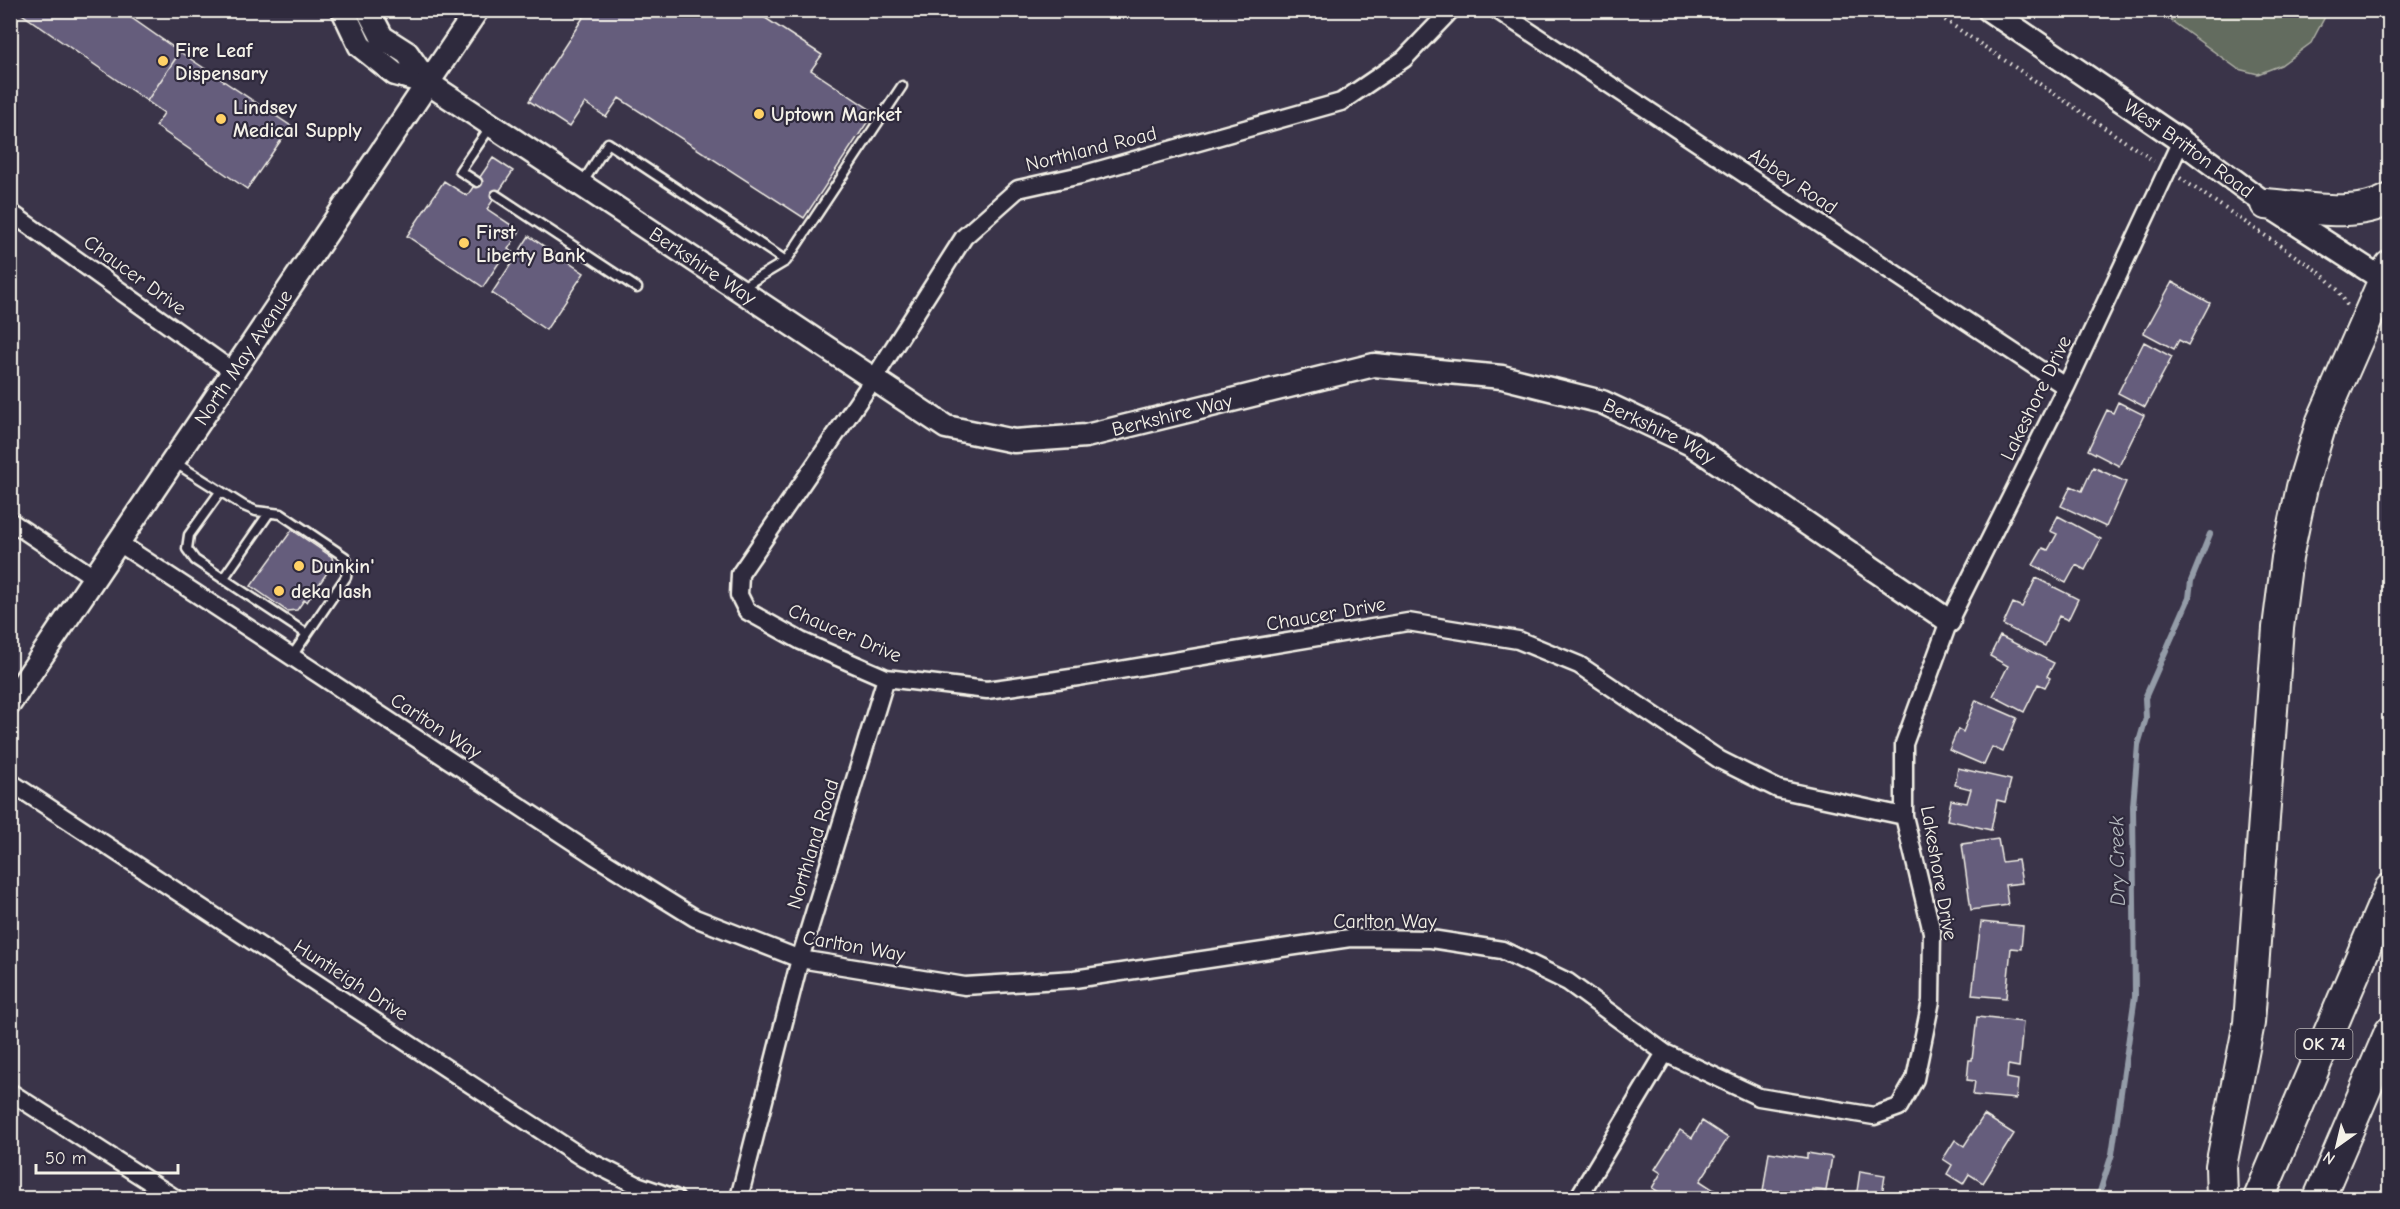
<svg xmlns="http://www.w3.org/2000/svg" width="2400" height="1209" font-family="'Comic Neue',sans-serif">
	<style>
		.green { fill: #646c5f; stroke: #acaea4; stroke-width: 1.5 }
		.lines { fill: none; stroke-linecap: round; stroke-linejoin: round }
		.stream { stroke: #949ca8; stroke-width: 6 }
		.building { fill: #655d7b; stroke: #f4f1e8; stroke-width: 1.5 }
		.lane-casing { stroke: #f4f1e8; stroke-width: 13 }
		.street-casing { stroke: #f4f1e8; stroke-width: 21 }
		.secondary-casing { stroke: #f4f1e8; stroke-width: 27 }
		.highway-casing { stroke: #f4f1e8; stroke-width: 34 }
		.path { stroke: #f4f1e8; stroke-width: 4; stroke-dasharray: 1.5 4.5; stroke-linecap: butt }
		.lane { stroke: #2f2a3d; stroke-width: 8 }
		.street { stroke: #2f2a3d; stroke-width: 16 }
		.secondary { stroke: #2f2a3d; stroke-width: 22 }
		.highway { stroke: #2f2a3d; stroke-width: 30 }
		.poi-dot { fill: #ffd166; stroke: #2f2a3d; stroke-width: 2 }
		.labels { text-anchor: middle; dominant-baseline: central; stroke-width: 4.5; stroke-linejoin: round; paint-order: stroke }
		.shield { fill: #2f2a3d; stroke: #b9b5b5; stroke-width: 1.5 }
		.shield-label { font-size: 18px; font-weight: bold; fill: #f4f1e8 }
		.poi-label { font-size: 20px; font-weight: bold; fill: #f4f1e8; stroke: #2f2a3d; text-anchor: start }
		.street-label { font-size: 20px; fill: #f4f1e8; stroke: #2f2a3d }
		.water-label { font-size: 21px; font-style: italic; fill: #b4b8be; stroke: #2f2a3d }
	</style>
	<rect width="100%" height="100%" fill="#3a3449"/>
	<filter id="ink" filterUnits="userSpaceOnUse"><feTurbulence type="fractalNoise" baseFrequency=".0167" numOctaves="2"/><feDisplacementMap in="SourceGraphic" scale="12" xChannelSelector="R" yChannelSelector="G"/><feConvolveMatrix kernelMatrix="1 2 1 2 8 2 1 2 1" color-interpolation-filters="sRGB"/></filter>
	<g filter="url(#ink)">
		<path class="green" d="M 2158,11 L 2328,11 L 2311,43 L 2281,65 L 2258,74 L 2238,69 Z"/>
		<g class="lines">
			<path class="stream" d="M 2098,1198 L 2112,1154 L 2135,996 L 2133,806 L 2138,745 L 2146,718 L 2145,698 L 2189,598 L 2191,581 L 2210,534"/>
		</g>
		<path class="building" d="M 20,10 L 120,10 L 180,52 L 147,101 L 19,12 Z
			M 588,10 L 596,13 L 598,10 L 758,10 L 756,12 L 822,55 L 811,70 L 874,112 L 804,218 L 619,98 L 606,117 L 585,103 L 569,127 L 529,101 Z
			M 180,52 L 291,126 L 247,189 L 156,126 L 164,113 L 147,101 Z
			M 493,158 L 513,171 L 487,209 L 520,231 L 508,249 L 517,255 L 529,236 L 584,273 L 546,330 L 492,293 L 513,261 L 504,255 L 483,287 L 407,236 L 444,181 L 467,196 Z
			M 2172,282 L 2210,303 L 2188,345 L 2179,340 L 2174,349 L 2144,333 Z
			M 2144,342 L 2172,357 L 2145,407 L 2118,393 Z
			M 2118,402 L 2144,415 L 2119,466 L 2088,450 L 2107,410 L 2113,413 Z
			M 2093,467 L 2126,482 L 2106,527 L 2061,506 L 2071,486 L 2082,491 Z
			M 2058,516 L 2101,539 L 2085,570 L 2076,565 L 2066,583 L 2033,565 L 2043,548 L 2048,550 L 2057,534 L 2050,531 Z
			M 292,530 L 332,557 L 333,564 L 307,602 L 304,600 L 297,610 L 287,611 L 251,586 Z
			M 2036,578 L 2078,599 L 2068,620 L 2059,616 L 2045,646 L 2003,625 L 2013,603 L 2022,607 Z
			M 2000,636 L 2054,663 L 2047,676 L 2050,678 L 2045,687 L 2038,684 L 2024,712 L 1993,696 L 2008,666 L 1990,656 Z
			M 1976,700 L 2017,718 L 2003,752 L 1992,747 L 1984,765 L 1949,750 L 1958,729 L 1963,732 Z
			M 1958,768 L 2011,780 L 2005,802 L 1997,800 L 1991,830 L 1947,820 L 1951,800 L 1967,803 L 1971,789 L 1955,785 Z
			M 1998,839 L 2002,862 L 2018,860 L 2022,883 L 2005,885 L 2008,905 L 1971,910 L 1962,844 Z
			M 1981,922 L 2023,926 L 2021,949 L 2011,948 L 2006,998 L 1972,995 Z
			M 1977,1017 L 2023,1022 L 2019,1067 L 2008,1065 L 2007,1078 L 2018,1080 L 2016,1099 L 1973,1095 L 1975,1081 L 1967,1080 L 1969,1060 L 1972,1060 Z
			M 1984,1115 L 2014,1134 L 1983,1183 L 1969,1174 L 1963,1184 L 1947,1174 L 1952,1165 L 1943,1159 L 1955,1140 L 1964,1146 Z
			M 1702,1121 L 1728,1138 L 1700,1181 L 1714,1190 L 1709,1198 L 1669,1198 L 1652,1188 L 1661,1173 L 1655,1169 L 1680,1130 L 1692,1138 Z
			M 1769,1152 L 1807,1158 L 1807,1153 L 1832,1157 L 1826,1191 L 1813,1189 L 1811,1198 L 1763,1192 Z
			M 1860,1171 L 1885,1175 L 1882,1195 L 1907,1198 L 1856,1198 Z"/>
		<g class="lines">
			<defs>
				<path id="lane" d="M 477,182 L 460,171 L 491,126
					M 583,182 L 608,143 L 786,261
					M 496,195 L 637,288
					M 739,289 L 786,261 L 902,86
					M 174,462 L 244,506 L 256,511 L 281,514 L 345,557 L 348,564 L 346,577 L 292,656
					M 220,492 L 189,535 L 187,549 L 195,560 L 307,634
					M 223,579 L 269,513"/>
				<path id="street" d="M 1451,10 L 1404,59 L 1341,102 L 1081,175 L 1018,189 L 964,237 L 873,380 L 740,574 L 739,595 L 747,611 L 801,641 L 886,678 L 987,690 L 1078,677 L 1408,622 L 1518,640 L 1579,665 L 1720,760 L 1778,789 L 1904,816
					M 1497,10 L 2066,387
					M 10,212 L 234,372
					M 10,521 L 95,578
					M 119,543 L 595,856 L 695,918 L 800,959 L 965,986 L 1074,979 L 1350,938 L 1431,939 L 1502,950 L 1568,982 L 1665,1053
					M 10,782 L 583,1158 L 637,1185 L 675,1198
					M 10,1092 L 175,1198
					M 739,1198 L 800,959 L 886,678
					M 1578,1198 L 1665,1053 L 1759,1097 L 1874,1116 L 1899,1107 L 1915,1079 L 1931,1001 L 1932,932 L 1904,816 L 1904,744 L 1949,621 L 2066,387 L 2181,141"/>
				<g id="secondary">
					<path d="M 343,10 L 360,46 L 395,74 L 428,83 L 407,53 L 382,37 L 368,10"/>
					<path id="s1" d="M 1989,10 L 2181,141 L 2266,204 L 2390,284"/>
					<path id="s2" d="M 428,83 L 946,427 L 1014,441 L 1086,436 L 1374,365 L 1502,377 L 1602,402 L 1691,444 L 1949,621"/>
					<path id="s3" d="M 10,703 L 477,10"/>
				</g>
				<path id="highway" d="M 2266,204 C 2305,207 2354,219 2390,199
					M 2222,1198 L 2221,1166 L 2249,1023 L 2278,628 L 2287,558 L 2302,487 L 2322,421 L 2390,266
					M 2259,1198 L 2390,889
					M 2319,1198 L 2390,1032"/>
			</defs>
			<use href="#lane" class="lane-casing"/>
			<use href="#street" class="street-casing"/>
			<use href="#secondary" class="secondary-casing"/>
			<use href="#highway" class="highway-casing"/>
			<path class="path" d="M 1930,10 L 2154,161
				M 2180,178 L 2319,272 L 2338,290 L 2347,305"/>
			<use href="#lane" class="lane"/>
			<use href="#street" class="street"/>
			<use href="#secondary" class="secondary"/>
			<use href="#highway" class="highway"/>
		</g>
	</g>
	<g class="poi-dot">
		<circle cx="163" cy="61" r="6"/>
		<circle cx="759" cy="114" r="6"/>
		<circle cx="221" cy="119" r="6"/>
		<circle cx="464" cy="243" r="6"/>
		<circle cx="299" cy="566" r="6"/>
		<circle cx="279" cy="591" r="6"/>
	</g>
	<g class="labels">
		<rect class="shield" x="2295.5" y="1029" width="57" height="30" rx="4.5"/>
		<g class="shield-label">
			<text x="2324" y="1044">OK 74</text>
		</g>
		<g class="poi-label">
			<text x="175" y="50">Fire Leaf<tspan x="175" dy="23">Dispensary</tspan></text>
			<text x="233" y="107">Lindsey<tspan x="233" dy="23">Medical Supply</tspan></text>
			<text x="771" y="114">Uptown Market</text>
			<text x="476" y="232">First<tspan x="476" dy="23">Liberty Bank</tspan></text>
			<text x="311" y="566">Dunkin'</text>
			<text x="291" y="591">deka lash</text>
		</g>
		<g class="street-label">
			<text transform="translate(1091 149) rotate(-14)">Northland Road</text>
			<text stroke="none"><textPath href="#s1" startOffset="243">West Britton Road</textPath></text>
			<text transform="translate(1793 181) rotate(34)">Abbey Road</text>
			<text stroke="none"><textPath href="#s2" startOffset="330">Berkshire Way</textPath></text>
			<text transform="translate(135 275) rotate(36)">Chaucer Drive</text>
			<text stroke="none"><textPath href="#s3" startOffset="417">North May Avenue</textPath></text>
			<text transform="translate(2036 398) rotate(-64)">Lakeshore Drive</text>
			<text stroke="none"><textPath href="#s2" startOffset="852">Berkshire Way</textPath></text>
			<text stroke="none"><textPath href="#s2" startOffset="1356">Berkshire Way</textPath></text>
			<text transform="translate(1326 614) rotate(-10)">Chaucer Drive</text>
			<text transform="translate(845 633) rotate(23)">Chaucer Drive</text>
			<text transform="translate(436 726) rotate(33)">Carlton Way</text>
			<text transform="translate(813 844) rotate(-73)">Northland Road</text>
			<text transform="translate(1939 873) rotate(80)">Lakeshore Drive</text>
			<text x="1385" y="921">Carlton Way</text>
			<text transform="translate(854 946) rotate(10)">Carlton Way</text>
			<text transform="translate(351 980) rotate(33)">Huntleigh Drive</text>
		</g>
		<g class="water-label">
			<text transform="translate(2117 861) rotate(-91)">Dry Creek</text>
		</g>
	</g>
	<rect width="2400" height="1209" fill="none" stroke="#2f2a3d" stroke-width="36"/>
	<rect x="18" y="18" width="2364" height="1173" fill="none" stroke="#f4f1e8" stroke-width="2" filter="url(#ink)"/>
	<g transform="translate(2337 1146) rotate(214)" stroke="#2f2a3d" stroke-width="4.5" paint-order="stroke">
	<path d="M0-4.5L10 22L0 15L-10 22Z" fill="#f4f1e8"/>
	<text y="-9" font-size="16" font-weight="bold" text-anchor="middle" fill="#f4f1e8">N</text>
	</g>
	<path d="M36 1164v9h142v-9" fill="none" stroke="#f4f1e8" stroke-width="3"/>
	<text x="45" y="1164" font-size="18" fill="#f4f1e8" stroke="#2f2a3d" stroke-width="4.5" paint-order="stroke">50 m</text>
</svg>
